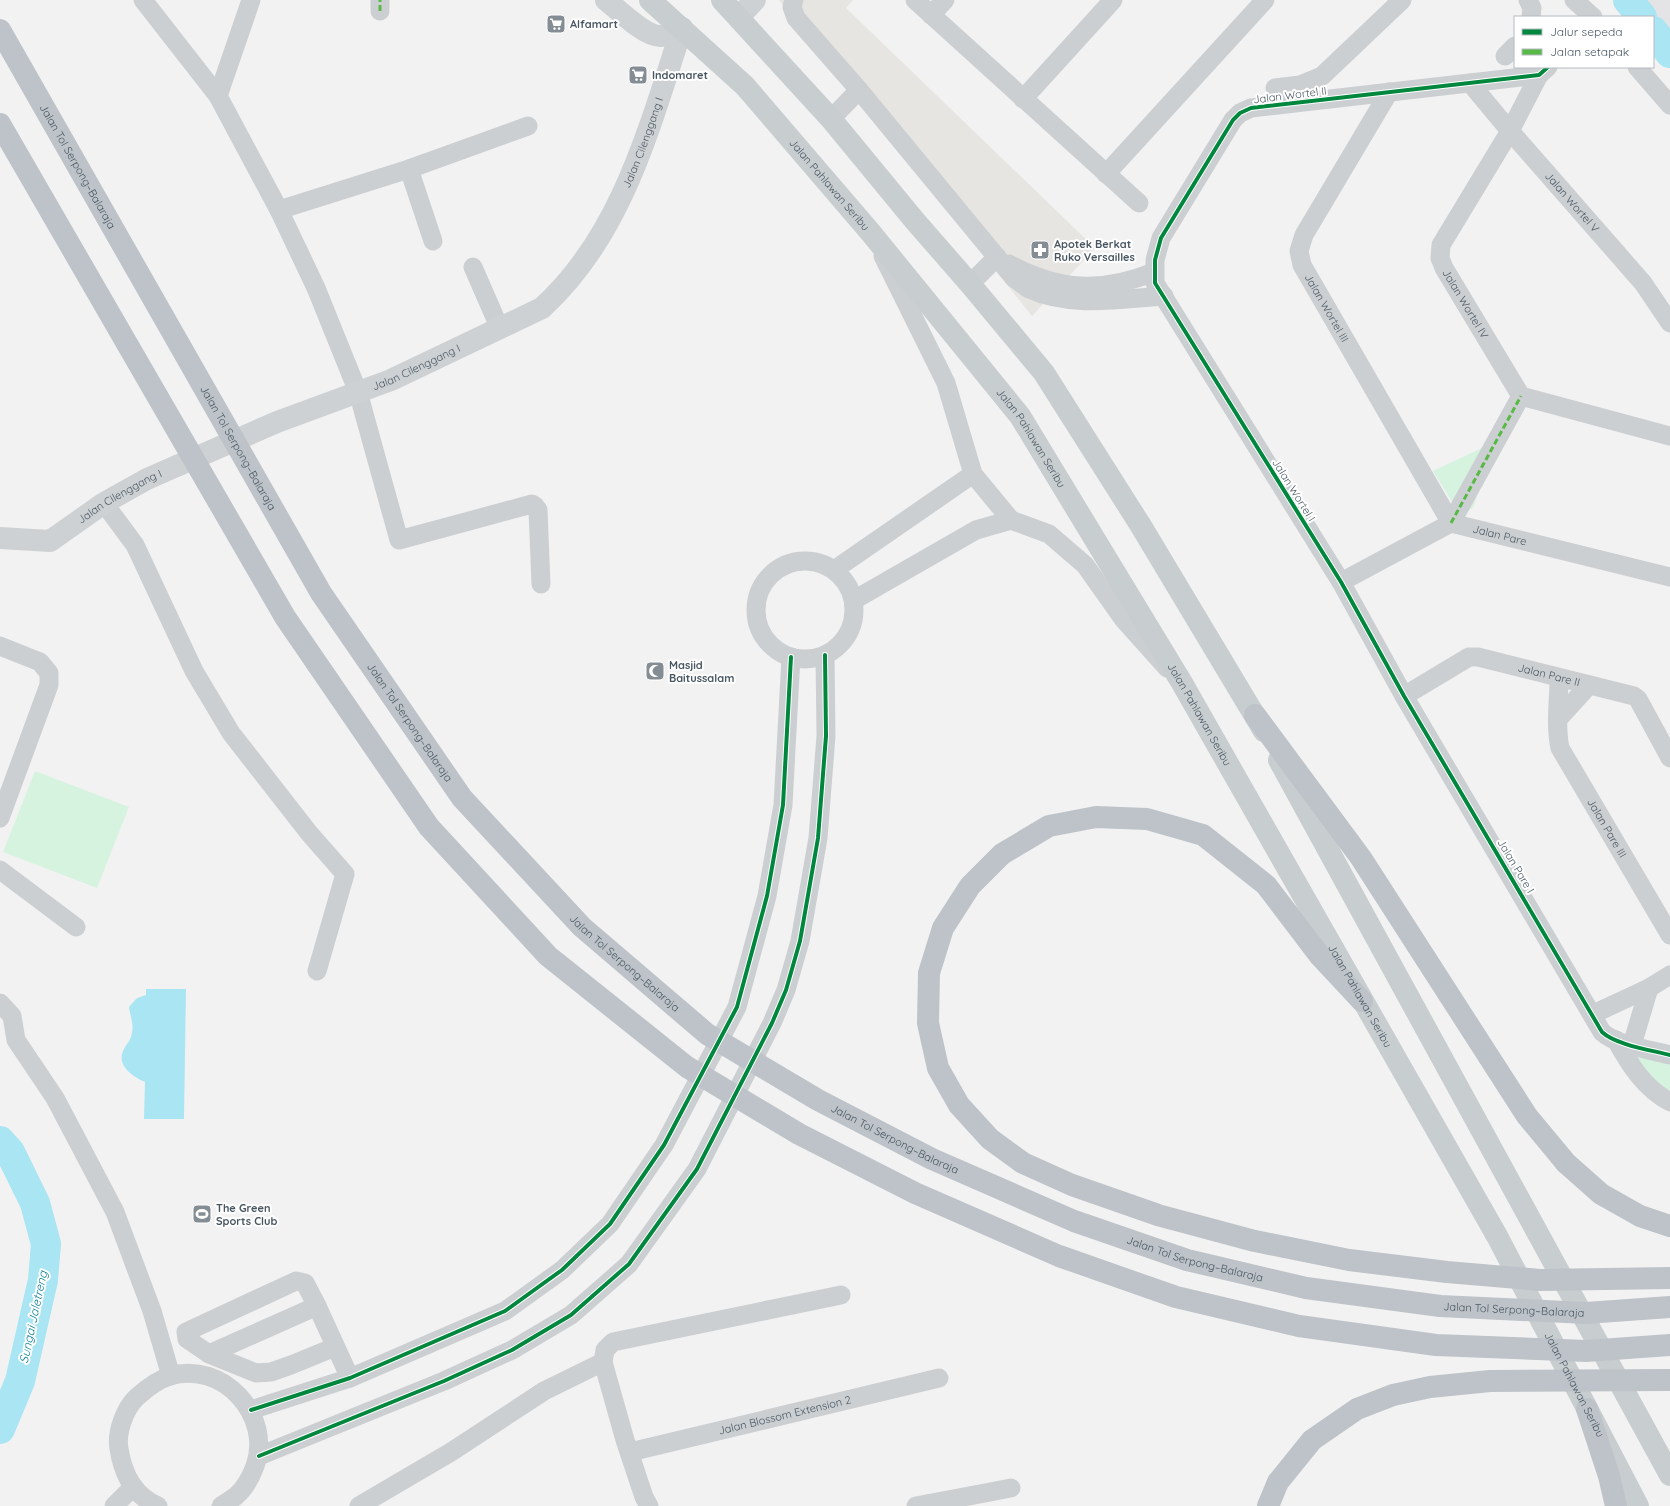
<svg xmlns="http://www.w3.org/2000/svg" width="1670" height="1506" viewBox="0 0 1670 1506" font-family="Quicksand,sans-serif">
	<rect width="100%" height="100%" fill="#f3f2f2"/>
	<!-- commercial -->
	<path fill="#e6e5e1" d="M779,0H853L846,8L1095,248L1032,316Z"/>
	<!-- education -->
	<path fill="#e4e3e5" d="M1640,0H1670V37Z"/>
	<!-- green -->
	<g fill="#d6f3e0">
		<path d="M1486,446L1491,452L1473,508L1460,514L1433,471Z"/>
		<path d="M35,771L129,807L97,888L3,852Z"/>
		<path d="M1631,1055L1670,1064V1096Z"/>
	</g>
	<!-- water -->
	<path fill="#a9e5f2" d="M146,989H186L184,1119H144L145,1082C133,1077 115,1065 124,1049C128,1042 131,1040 132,1032C134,1025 130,1015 129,1007L137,998L146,995Z"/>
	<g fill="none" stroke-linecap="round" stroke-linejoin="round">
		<!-- river -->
		<g stroke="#a9e5f2" stroke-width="30">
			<path d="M1628,0L1642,17"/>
			<path d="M1653,31L1670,53"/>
			<path d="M0,1141L10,1152L35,1203L46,1244L43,1280L20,1381L0,1429"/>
		</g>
		<!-- street -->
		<g stroke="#cccfd2" stroke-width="19">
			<path d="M143,0L218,96L279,210L316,288L358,392L399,540L532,504L535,506L538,510L541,584"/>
			<path d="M794,0L792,7L796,18L859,90L1014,278C1019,281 1024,286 1029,289C1070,308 1121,299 1164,296"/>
			<path d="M915,0L1139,203"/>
			<path d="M1528,0L1532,8L1531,17"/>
			<path d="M1574,0L1593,17"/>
			<path d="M380,11V0"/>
			<path d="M931,15L945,0"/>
			<path d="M1505,56L1515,46"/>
			<path d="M1548,67L1539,75L1251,108L1240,113L1233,120L1161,238L1155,260V283L1341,582L1404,696L1602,1032C1616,1045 1651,1050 1670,1055"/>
			<path d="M1637,67L1670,105"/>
			<path id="s1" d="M1539,75L1510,131L1441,245L1440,258L1444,268L1521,396L1670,436"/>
			<path id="s2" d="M1470,83L1510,131L1643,283L1670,323"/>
			<path d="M1275,88L1300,85L1322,76L1402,0"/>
			<path id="s3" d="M1389,92L1304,235L1299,251L1302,265L1451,523"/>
			<path d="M218,96L251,0"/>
			<path d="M1023,99L1113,0"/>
			<path d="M831,119L859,90"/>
			<path d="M409,169L433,241"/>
			<path d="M1106,174L1265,0"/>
			<path d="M279,210L409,169L528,126"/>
			<path d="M883,256L946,383L973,474L1011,520L1049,534L1085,565L1124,620L1167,668"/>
			<path d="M1009,264C1059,291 1102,293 1154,272"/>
			<path d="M473,267L500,329"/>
			<path d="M970,284L997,257"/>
			<path d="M104,503L135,545L194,671L231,733L309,833L345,874L317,971"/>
			<path d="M1451,523L1521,396"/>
			<circle cx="805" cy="610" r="49"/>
			<path d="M834,570L973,474"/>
			<path id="s4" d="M1341,582L1451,523L1670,577"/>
			<path d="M854,600L976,530L1011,520"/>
			<path d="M0,646L40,662L49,673V685L0,818"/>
			<path id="s5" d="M1559,678C1559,701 1555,725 1560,748L1670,935"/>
			<path id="s6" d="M1404,696L1469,657H1478L1634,696L1638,699L1670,758"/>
			<path d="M1559,718L1589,685"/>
			<path d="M0,870L76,927"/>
			<path d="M0,1003L12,1016L16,1040L55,1098L115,1212L152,1311L171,1376"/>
			<path d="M1593,1014L1649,988L1670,975"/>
			<path d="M1616,1040C1630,1065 1644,1088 1670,1102"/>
			<path d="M1632,1045L1649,988"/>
			<path d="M317,1306L305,1283L296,1281L186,1332L187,1339L209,1354L256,1373L271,1372L291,1365L335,1347"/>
			<path d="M209,1354L317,1306L350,1378"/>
			<path d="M603,1362L625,1440L644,1497L649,1506"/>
			<path d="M251,1410L350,1378L505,1311L562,1270L610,1224L664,1145L737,1007L767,896L783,805L791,657"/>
			<path id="s7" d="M630,1452L939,1378"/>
			<path d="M259,1456L444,1381L512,1350L571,1315L629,1264L697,1169L772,1023L786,990L800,941L818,838L826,736L825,655"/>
			<path d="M114,1506L133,1487"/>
			<path d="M158,1506C134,1496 123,1474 119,1449C116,1432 125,1408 137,1397C147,1388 157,1380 170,1376C223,1360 273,1416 255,1466C251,1477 245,1488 236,1496C231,1500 225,1503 221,1506"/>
			<path d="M359,1506L451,1452L544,1391L603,1362L605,1350L613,1342L841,1295"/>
			<path d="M916,1506L1011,1488"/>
		</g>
		<!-- secondary -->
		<g stroke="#ced1d3" stroke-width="22">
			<path d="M606,0C619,10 645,37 661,36C668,36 676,31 682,28"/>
			<path d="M739,17L755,0"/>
			<path id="s8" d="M0,538L50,541L104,503L147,479L277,422L391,380L542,308C622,235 649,128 682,28"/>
		</g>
		<!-- primary -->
		<g stroke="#c8cdd0" stroke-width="22">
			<path id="s9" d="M650,0L745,86L871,233L1020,416L1182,683L1497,1236L1638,1506"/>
			<path d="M722,0L831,119L915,221L970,284L1044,373L1141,526L1264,731"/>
			<path d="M1279,760L1670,1475"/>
		</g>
		<!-- highway -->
		<g stroke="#bdc3c8" stroke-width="22">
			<path id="s10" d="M0,30L321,593L462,798L582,927L707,1034L818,1100L932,1159L1074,1221L1187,1260L1306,1288L1440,1306L1586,1313L1670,1307"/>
			<path d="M0,124L285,617L429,827L548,956L687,1067L799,1134L915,1193L1059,1256L1176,1297L1299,1326L1436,1345L1586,1351L1670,1345"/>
			<path d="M1255,715L1361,858L1527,1116L1566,1163L1601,1194L1640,1216L1670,1226"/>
			<path d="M1362,1001L1320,956L1266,885L1203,835L1147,819L1096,817L1049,826L1002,854L970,886L943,928L929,973L928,1023L938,1068L959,1105L990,1139L1023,1163L1072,1185L1158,1215L1255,1241L1349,1260L1447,1272L1540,1280L1670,1278"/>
			<path d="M1587,1409L1609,1476L1616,1506"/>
			<path d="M1268,1506L1278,1482L1312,1440L1357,1409L1393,1395L1430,1387L1490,1381L1670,1380"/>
		</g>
		<!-- quiet -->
		<g stroke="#58b947" stroke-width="3" stroke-dasharray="6 3" stroke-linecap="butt">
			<path d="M380,11V0"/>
			<path d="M1451,523L1521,396"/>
		</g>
		<defs>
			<g id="cycleway">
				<path d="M1548,67L1539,75L1251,108L1240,113L1233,120L1161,238L1155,260V283L1341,582L1404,696L1602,1032C1616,1045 1651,1050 1670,1055"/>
				<path d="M251,1410L350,1378L505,1311L562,1270L610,1224L664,1145L737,1007L767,896L783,805L791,657"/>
				<path d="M259,1456L444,1381L512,1350L571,1315L629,1264L697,1169L772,1023L786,990L800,941L818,838L826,736L825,655"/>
			</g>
		</defs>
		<!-- cycleway casing -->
		<use href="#cycleway" stroke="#fff" stroke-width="6"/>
		<!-- cycleway -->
		<use href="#cycleway" stroke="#00873e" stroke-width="4"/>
	</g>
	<!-- icons -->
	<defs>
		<symbol id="supermarket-square" viewBox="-11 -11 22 22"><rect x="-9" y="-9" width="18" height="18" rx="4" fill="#848d94" stroke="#fff"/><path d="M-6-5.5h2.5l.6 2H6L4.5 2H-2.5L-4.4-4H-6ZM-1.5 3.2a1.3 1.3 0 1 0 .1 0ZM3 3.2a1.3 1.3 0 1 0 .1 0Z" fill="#fff"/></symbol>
		<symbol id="pharmacy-square" viewBox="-11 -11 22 22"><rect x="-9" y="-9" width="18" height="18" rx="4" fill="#848d94" stroke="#fff"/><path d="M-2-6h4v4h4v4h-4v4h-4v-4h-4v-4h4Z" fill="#fff"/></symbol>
		<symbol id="mosque-square" viewBox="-11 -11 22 22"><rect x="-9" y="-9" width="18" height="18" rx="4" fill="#848d94" stroke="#fff"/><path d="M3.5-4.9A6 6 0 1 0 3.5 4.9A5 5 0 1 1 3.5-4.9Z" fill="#fff"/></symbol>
		<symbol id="stadium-square" viewBox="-11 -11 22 22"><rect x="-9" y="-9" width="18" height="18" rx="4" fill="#848d94" stroke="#fff"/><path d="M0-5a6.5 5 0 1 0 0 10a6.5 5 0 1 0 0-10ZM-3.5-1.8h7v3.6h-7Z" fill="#fff"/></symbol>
	</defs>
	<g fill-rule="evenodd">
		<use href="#supermarket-square" x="545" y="13" width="22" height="22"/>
		<use href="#supermarket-square" x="627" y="64" width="22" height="22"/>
		<use href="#pharmacy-square" x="1029" y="239" width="22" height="22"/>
		<use href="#mosque-square" x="644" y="660" width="22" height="22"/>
		<use href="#stadium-square" x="191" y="1203" width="22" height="22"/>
	</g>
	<g text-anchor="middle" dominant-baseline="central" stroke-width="4" stroke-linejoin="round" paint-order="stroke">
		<!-- poi labels -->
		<g font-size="11" font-weight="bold" fill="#485661" stroke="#fff" text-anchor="start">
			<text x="570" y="24">Alfamart</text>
			<text x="652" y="75">Indomaret</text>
			<text x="1054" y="244">Apotek Berkat<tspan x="1054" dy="13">Ruko Versailles</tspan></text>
			<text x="669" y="665">Masjid<tspan x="669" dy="13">Baitussalam</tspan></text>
			<text x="216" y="1208">The Green<tspan x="216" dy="13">Sports Club</tspan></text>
		</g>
		<!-- street labels -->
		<g font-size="11" fill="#485661" stroke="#fff">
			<text transform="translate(1290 95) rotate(-7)">Jalan Wortel II</text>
			<text stroke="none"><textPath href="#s8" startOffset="792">Jalan Cilenggang I</textPath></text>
			<text stroke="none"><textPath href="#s10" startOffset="157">Jalan Tol Serpong–Balaraja</textPath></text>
			<text stroke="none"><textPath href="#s9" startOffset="258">Jalan Pahlawan Seribu</textPath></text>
			<text stroke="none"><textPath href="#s2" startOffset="157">Jalan Wortel V</textPath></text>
			<text stroke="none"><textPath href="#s1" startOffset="262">Jalan Wortel IV</textPath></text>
			<text stroke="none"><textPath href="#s3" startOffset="247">Jalan Wortel III</textPath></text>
			<text stroke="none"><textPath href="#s8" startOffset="457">Jalan Cilenggang I</textPath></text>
			<text stroke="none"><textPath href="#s9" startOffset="582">Jalan Pahlawan Seribu</textPath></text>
			<text stroke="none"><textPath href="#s10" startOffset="481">Jalan Tol Serpong–Balaraja</textPath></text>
			<text transform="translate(1294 490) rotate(58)">Jalan Wortel I</text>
			<text stroke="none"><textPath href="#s8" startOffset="133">Jalan Cilenggang I</textPath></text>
			<text stroke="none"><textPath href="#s4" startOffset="175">Jalan Pare</textPath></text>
			<text stroke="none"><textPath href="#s6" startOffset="158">Jalan Pare II</textPath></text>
			<text stroke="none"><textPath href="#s9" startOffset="906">Jalan Pahlawan Seribu</textPath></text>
			<text stroke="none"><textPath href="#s10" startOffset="805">Jalan Tol Serpong–Balaraja</textPath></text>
			<text stroke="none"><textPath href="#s5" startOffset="163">Jalan Pare III</textPath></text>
			<text transform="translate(1516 866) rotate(59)">Jalan Pare I</text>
			<text stroke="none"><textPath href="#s10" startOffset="1129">Jalan Tol Serpong–Balaraja</textPath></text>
			<text stroke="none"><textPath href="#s9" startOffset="1230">Jalan Pahlawan Seribu</textPath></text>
			<text stroke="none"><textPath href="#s10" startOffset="1453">Jalan Tol Serpong–Balaraja</textPath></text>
			<text stroke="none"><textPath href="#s10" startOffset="1777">Jalan Tol Serpong–Balaraja</textPath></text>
			<text stroke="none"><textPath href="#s10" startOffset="2101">Jalan Tol Serpong–Balaraja</textPath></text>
			<text stroke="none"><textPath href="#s9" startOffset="1674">Jalan Pahlawan Seribu</textPath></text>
			<text stroke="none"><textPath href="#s7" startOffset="159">Jalan Blossom Extension 2</textPath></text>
		</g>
		<!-- water labels -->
		<g font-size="12" font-style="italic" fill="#067d97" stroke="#fff">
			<text transform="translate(33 1317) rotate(-78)">Sungai Jaletreng</text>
		</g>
	</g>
	<!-- legend -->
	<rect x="1514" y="16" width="140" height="52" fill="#ffffff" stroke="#b6bbc0"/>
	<rect x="1522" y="29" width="20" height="6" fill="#00873e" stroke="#b6bbc0"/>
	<text x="1550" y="36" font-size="12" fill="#485661">Jalur sepeda</text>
	<rect x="1522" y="49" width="20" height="6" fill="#58b947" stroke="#b6bbc0"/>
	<text x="1550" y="56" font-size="12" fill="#485661">Jalan setapak</text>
</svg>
